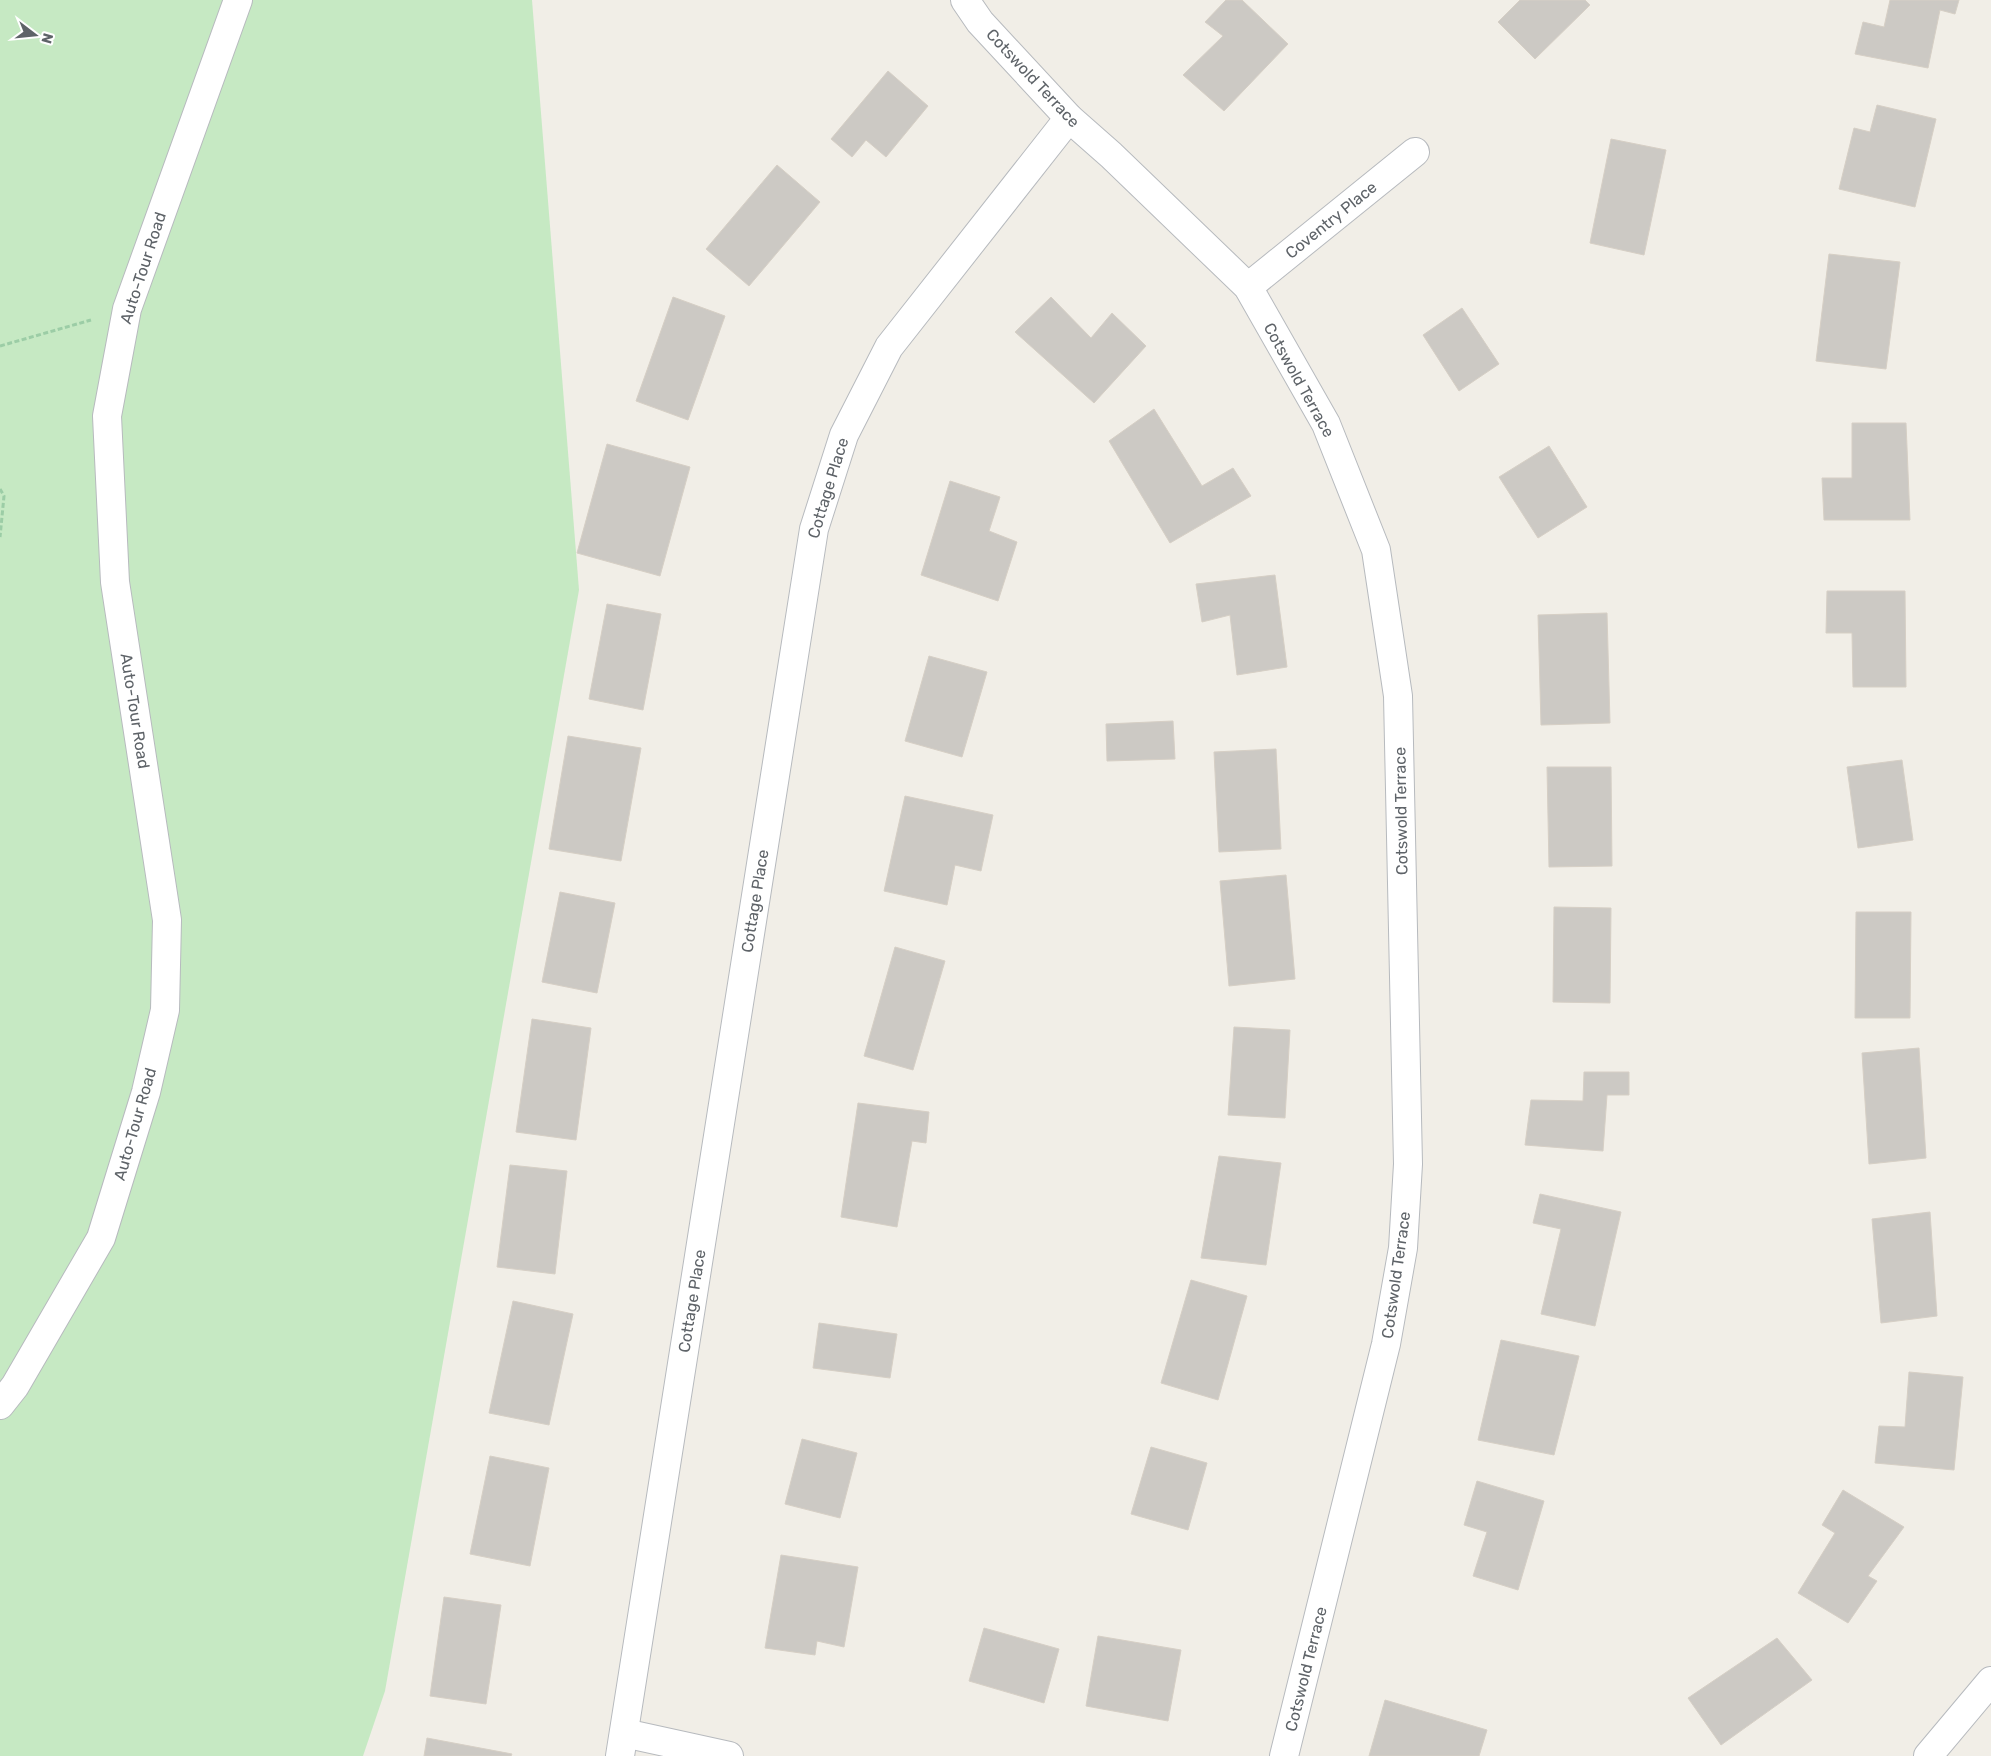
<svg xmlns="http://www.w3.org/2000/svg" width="1991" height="1756" viewBox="0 0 1991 1756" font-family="Rubik,sans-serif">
	<rect width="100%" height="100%" fill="#f1eee7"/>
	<!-- green -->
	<path fill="#c6e9c3" d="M0,0H532L579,590L385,1691L363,1756H0Z"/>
	<!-- building -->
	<g fill="#ccc9c4" stroke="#d6cfc5">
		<path d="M1226,0H1242L1288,44L1224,111L1183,75L1223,36L1205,22Z"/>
		<path d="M1520,0H1585L1590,5L1535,59L1498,22Z"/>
		<path d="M1890,0H1959L1955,14L1940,10L1928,68L1855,54L1863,22L1884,27Z"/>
		<path d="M888,71L928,106L886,157L866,140L852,157L831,139Z"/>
		<path d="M1877,105L1936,119L1915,207L1839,189L1854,128L1870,132Z"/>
		<path d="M1611,139L1666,150L1644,255L1590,243Z"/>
		<path d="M777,165L820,202L749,286L706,249Z"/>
		<path d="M1829,254L1900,262L1886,369L1816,361Z"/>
		<path d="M673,297L725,316L688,420L636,401Z"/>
		<path d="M1051,297L1091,338L1112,313L1146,346L1094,403L1015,332Z"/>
		<path d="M1462,308L1499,364L1459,391L1423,335Z"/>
		<path d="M1154,409L1202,486L1233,468L1251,496L1170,543L1109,441Z"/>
		<path d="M1852,423H1906L1910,520H1824L1822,478H1852Z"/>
		<path d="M607,444L690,467L660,576L577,553Z"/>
		<path d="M1549,446L1587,507L1538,538L1499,477Z"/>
		<path d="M950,481L1000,497L989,531L1017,542L998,601L921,575Z"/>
		<path d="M1275,575L1287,667L1237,675L1230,615L1202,622L1196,584Z"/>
		<path d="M1827,591H1905L1906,687H1853L1852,633H1826Z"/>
		<path d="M607,604L661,614L643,710L589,699Z"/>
		<path d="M1607,613L1610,723L1541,725L1538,615Z"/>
		<path d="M929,656L987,672L962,757L905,741Z"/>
		<path d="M1173,721L1175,759L1107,761L1106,724Z"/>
		<path d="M568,736L641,748L621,861L549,849Z"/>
		<path d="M1276,749L1281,849L1219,852L1214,752Z"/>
		<path d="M1902,760L1913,840L1858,848L1847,767Z"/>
		<path d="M1547,767H1611L1612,866L1549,867Z"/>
		<path d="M905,796L993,815L981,871L955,865L947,905L884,891Z"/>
		<path d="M1286,875L1295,979L1229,986L1220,881Z"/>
		<path d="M560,892L615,903L597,993L542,982Z"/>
		<path d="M1554,907L1611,908L1610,1003L1553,1002Z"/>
		<path d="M1856,912H1911L1910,1018H1855Z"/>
		<path d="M895,947L945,961L913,1070L864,1056Z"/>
		<path d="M532,1019L591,1028L576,1140L516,1132Z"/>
		<path d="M1234,1027L1290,1030L1285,1118L1228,1115Z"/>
		<path d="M1919,1048L1926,1158L1869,1164L1862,1053Z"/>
		<path d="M1584,1072H1629V1095H1607L1603,1151L1525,1145L1531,1100L1583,1101Z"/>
		<path d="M858,1103L929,1112L926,1143L912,1141L897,1227L841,1217Z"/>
		<path d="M1219,1156L1281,1163L1266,1265L1201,1258Z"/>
		<path d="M510,1165L567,1171L555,1274L497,1267Z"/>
		<path d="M1540,1194L1621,1212L1595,1326L1541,1314L1561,1229L1533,1223Z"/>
		<path d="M1930,1212L1937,1316L1881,1323L1872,1219Z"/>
		<path d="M1191,1280L1247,1296L1218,1400L1161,1383Z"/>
		<path d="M513,1301L573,1314L549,1425L489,1413Z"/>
		<path d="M819,1323L897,1334L890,1378L813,1368Z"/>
		<path d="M1501,1340L1579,1356L1554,1455L1478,1440Z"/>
		<path d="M1909,1372L1963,1377L1954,1470L1875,1463L1879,1426L1905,1427Z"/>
		<path d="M802,1439L857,1453L840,1518L785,1504Z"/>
		<path d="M1151,1447L1207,1463L1188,1530L1131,1514Z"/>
		<path d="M490,1456L549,1468L530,1566L470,1554Z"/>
		<path d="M1477,1481L1544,1501L1518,1590L1473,1576L1487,1532L1464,1525Z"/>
		<path d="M1843,1490L1904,1527L1868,1576L1877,1581L1848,1623L1798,1593L1835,1533L1822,1525Z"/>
		<path d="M781,1555L858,1567L844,1647L817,1641L815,1655L765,1648Z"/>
		<path d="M444,1597L501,1605L486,1704L430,1696Z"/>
		<path d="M984,1628L1059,1649L1044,1703L969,1681Z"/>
		<path d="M1098,1636L1181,1650L1168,1721L1086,1706Z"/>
		<path d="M1777,1638L1812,1680L1721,1745L1688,1698Z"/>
		<path d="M1385,1700L1487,1730L1479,1756H1369Z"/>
		<path d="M427,1738L512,1754L511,1756H424Z"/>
	</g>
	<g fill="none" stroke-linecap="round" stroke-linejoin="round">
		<defs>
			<g id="street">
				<path d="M965,0L980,22L1069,118L1111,155L1248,287L1326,424L1376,550L1398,696L1408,1164L1403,1248L1386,1344L1284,1756"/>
				<path d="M1248,287L1415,152"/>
				<path d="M0,1405L15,1386L101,1238L146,1092L165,1010L167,920L115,582L107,416L127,309L238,0"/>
				<path d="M624,1733L729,1756"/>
				<path d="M620,1756L814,529L844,435L889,347L1069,118"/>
				<path d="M1928,1756L1991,1681"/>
			</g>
		</defs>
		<!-- street casing -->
		<use href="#street" stroke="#b7babe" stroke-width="30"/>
		<!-- path -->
		<g stroke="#9ccda6" stroke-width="3" stroke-dasharray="5 2.5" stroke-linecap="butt">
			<path d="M0,346L91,320"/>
			<path d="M0,489L4,496L0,537"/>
		</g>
		<!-- street -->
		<use href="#street" stroke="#fff" stroke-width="28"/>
	</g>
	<g text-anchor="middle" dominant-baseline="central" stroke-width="4.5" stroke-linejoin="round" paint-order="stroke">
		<!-- street labels -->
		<g font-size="16" fill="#5e6368" stroke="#fff">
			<text transform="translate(1033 78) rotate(47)">Cotswold Terrace</text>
			<text transform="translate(1331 220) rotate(-39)">Coventry Place</text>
			<text transform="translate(143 268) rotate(-72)">Auto-Tour Road</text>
			<text transform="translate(1299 380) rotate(61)">Cotswold Terrace</text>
			<text transform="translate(828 488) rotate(-73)">Cottage Place</text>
			<text transform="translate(135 711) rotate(81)">Auto-Tour Road</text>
			<text transform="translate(1401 811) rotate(-91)">Cotswold Terrace</text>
			<text transform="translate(755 901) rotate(-81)">Cottage Place</text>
			<text transform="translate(135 1124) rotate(-74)">Auto-Tour Road</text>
			<text transform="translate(1396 1275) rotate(-82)">Cotswold Terrace</text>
			<text transform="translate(692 1301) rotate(-81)">Cottage Place</text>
			<text transform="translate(1306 1669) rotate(-76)">Cotswold Terrace</text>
		</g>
	</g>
	<!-- north arrow -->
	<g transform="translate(35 35) rotate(106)" stroke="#ffffff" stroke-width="4" paint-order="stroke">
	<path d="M0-4L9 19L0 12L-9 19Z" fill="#5e6368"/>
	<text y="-8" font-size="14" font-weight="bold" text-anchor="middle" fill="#5e6368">N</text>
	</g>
</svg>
